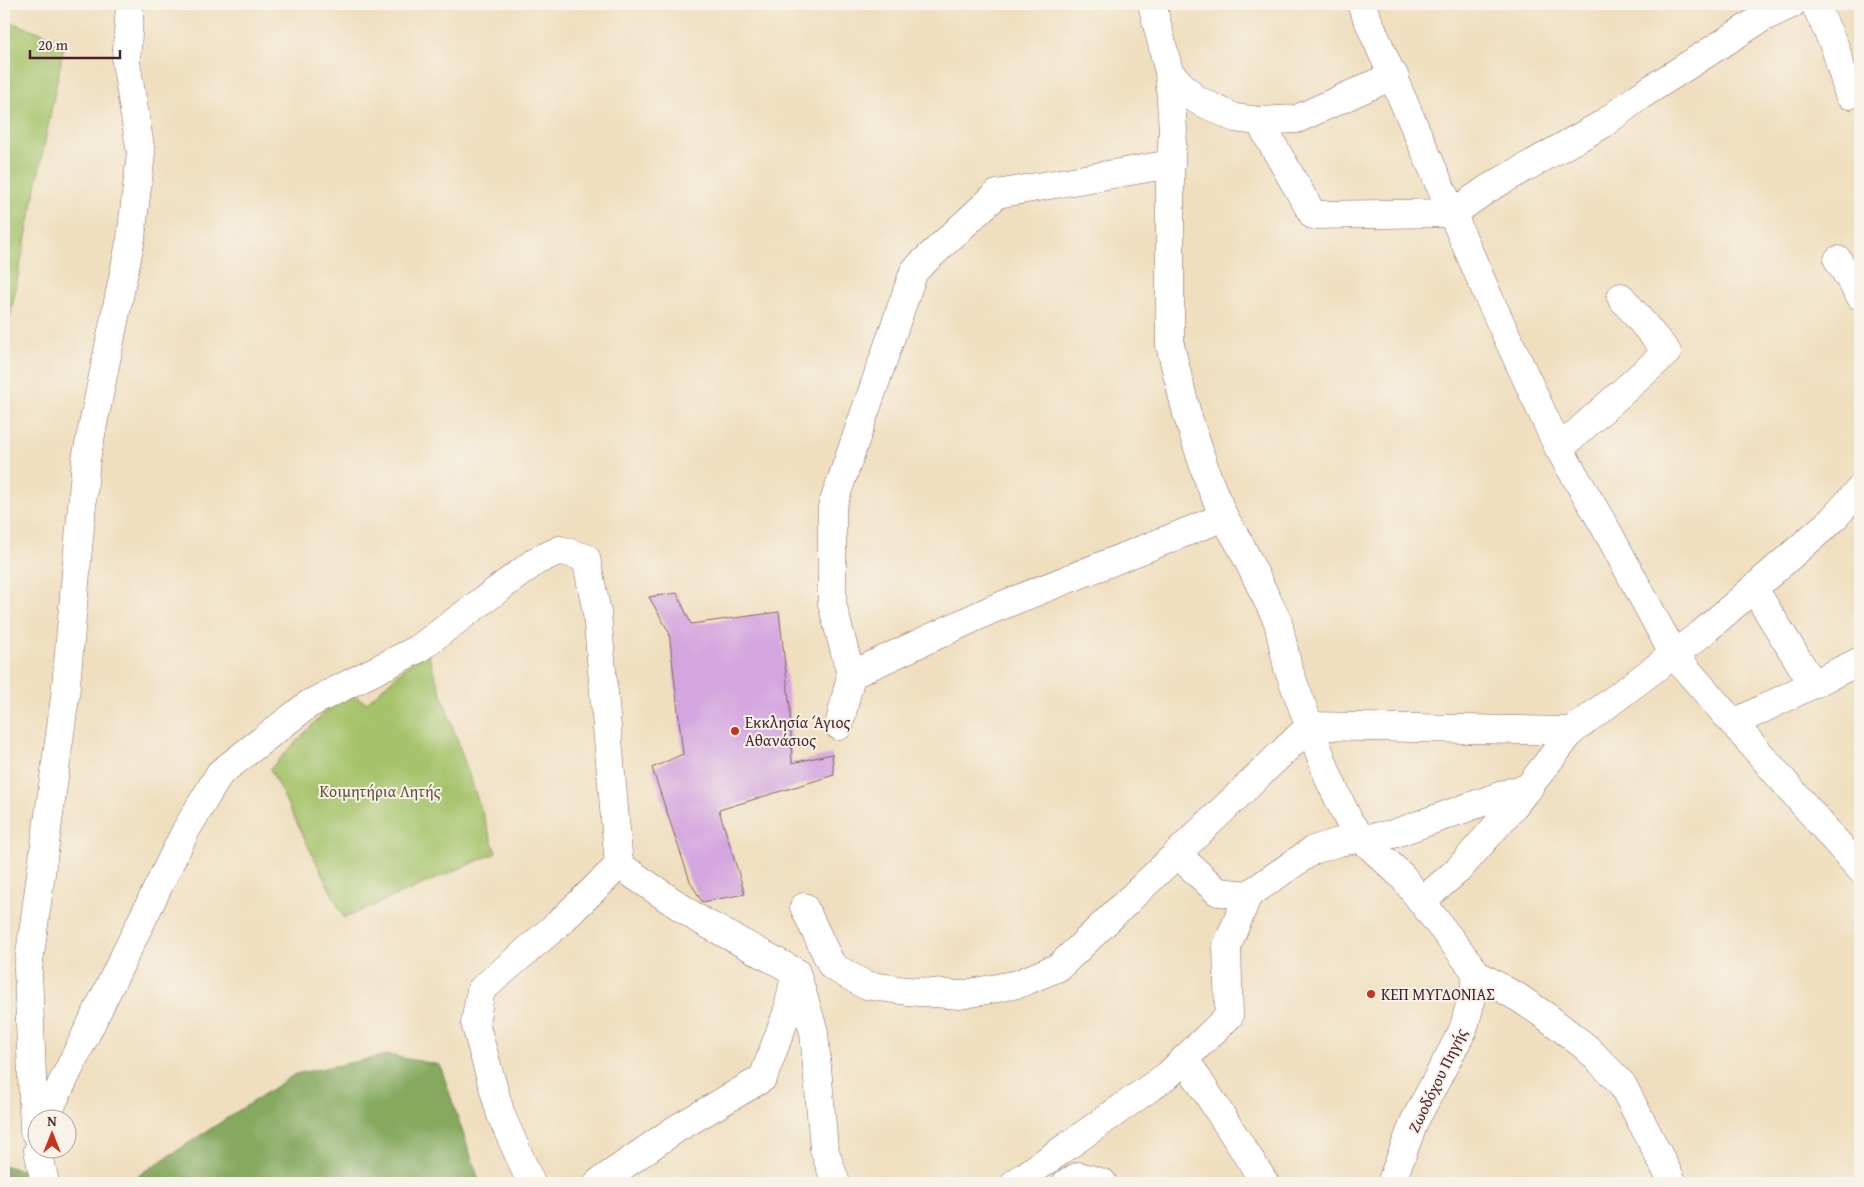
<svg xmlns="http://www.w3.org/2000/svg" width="1864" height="1187" viewBox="0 0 1864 1187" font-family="'Gentium Book Plus',serif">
	<rect width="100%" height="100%" fill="#f7f3e8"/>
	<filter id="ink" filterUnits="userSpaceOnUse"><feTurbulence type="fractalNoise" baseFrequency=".02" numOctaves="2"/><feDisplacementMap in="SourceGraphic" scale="10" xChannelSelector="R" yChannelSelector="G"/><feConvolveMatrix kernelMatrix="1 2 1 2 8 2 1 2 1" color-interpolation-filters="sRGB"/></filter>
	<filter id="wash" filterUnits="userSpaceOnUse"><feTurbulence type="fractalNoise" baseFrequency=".0096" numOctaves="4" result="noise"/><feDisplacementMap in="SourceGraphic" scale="20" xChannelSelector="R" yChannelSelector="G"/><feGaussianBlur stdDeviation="1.12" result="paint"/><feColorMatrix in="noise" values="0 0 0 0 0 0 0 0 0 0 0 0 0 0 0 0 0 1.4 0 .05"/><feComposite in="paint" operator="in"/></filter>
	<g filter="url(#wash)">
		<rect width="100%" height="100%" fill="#f0dfbf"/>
		<!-- green -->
		<g fill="#a5c36b" stroke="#78714b">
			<path d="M4,20L65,41L4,347Z"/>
			<path d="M426,649L496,853L344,918L270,769L346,690L366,703Z"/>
		</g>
		<!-- forest -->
		<g fill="#84a95f" stroke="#676445">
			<path d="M388,1055L440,1065L480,1183H127L295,1074Z"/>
			<path d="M4,1166L87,1183H4Z"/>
		</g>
		<g id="blocks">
			<!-- building -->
			<path fill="#d4a6df" d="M677,593L691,624L779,612L790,708L792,763L832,754L834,775L719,810L745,894L702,902L690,881L652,768L683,754L669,632L649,597Z"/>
		</g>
	</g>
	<g filter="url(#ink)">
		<use href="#blocks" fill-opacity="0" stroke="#84625f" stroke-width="1"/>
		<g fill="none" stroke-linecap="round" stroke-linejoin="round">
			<defs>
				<g id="minor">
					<path d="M1152,4L1169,72L1195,99L1235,118L1259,121L1297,119L1394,75"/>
					<path d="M1361,4L1489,298L1559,449L1605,527L1674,655L1860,869"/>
					<path d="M1815,4L1835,47L1849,95"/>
					<path d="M1169,72L1173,130L1170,172V345L1187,414L1209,482L1224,517L1242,548L1278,622L1288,668L1330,781L1350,823L1362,839L1402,876L1478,975L1519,998L1547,1017L1587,1048L1622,1084L1673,1183"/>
					<path d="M1259,121L1313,215L1453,213L1489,188L1603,124L1640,96L1762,18L1792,4"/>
					<path d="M1838,260L1860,296"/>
					<path d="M1559,449L1667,352L1621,297"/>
					<path d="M1754,589L1813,684"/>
					<path d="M851,675L832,604V507L914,271L997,194L1171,164"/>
					<path d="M1734,723L1860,661"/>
					<path d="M839,726L851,675L993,609L1224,517"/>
					<path d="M1177,854L1218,892L1248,895L1313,850L1339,842L1393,834L1511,792L1529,788"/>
					<path d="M619,865L698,919L796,972L814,1032L824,1149L836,1183"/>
					<path d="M1422,901L1458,870L1513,807L1572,731L1701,634L1832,520L1860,489"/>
					<path d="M804,907L832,966L865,985L907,991L960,995L1018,984L1059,967L1310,726L1572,731"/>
					<path d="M1185,1059L1265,1183"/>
					<path d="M44,1120L186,830L220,773L309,704L418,649L536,561L560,550L586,558L597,613L619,865"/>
					<path d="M38,1127L34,1131L28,969L65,697L86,459L131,238L141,153L126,62L130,4"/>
					<path d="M38,1150L45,1183"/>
					<path d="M531,1183L501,1115L475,1023L481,990L558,924L619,865"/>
					<path d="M598,1183L676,1129L763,1078L787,1013L795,976"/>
					<path d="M1015,1183L1168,1075L1229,1016L1227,946L1248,895"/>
					<path d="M1066,1183L1079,1176L1103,1183"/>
					<path d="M1391,1183L1415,1120L1463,1030L1478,975"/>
				</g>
			</defs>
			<!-- minor casing -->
			<use href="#minor" stroke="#84625f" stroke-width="29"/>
			<!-- minor -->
			<use href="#minor" stroke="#fff" stroke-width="28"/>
		</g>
	</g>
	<!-- markers -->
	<g fill="#c8321e" stroke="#f7f3e8" stroke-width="2">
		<circle cx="735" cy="731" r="5"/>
		<circle cx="1371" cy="994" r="5"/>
	</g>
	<g text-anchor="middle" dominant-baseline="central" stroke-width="4" stroke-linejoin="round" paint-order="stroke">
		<!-- poi labels -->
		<g font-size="16" fill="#4a1f2b" stroke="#f7f3e8" text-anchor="start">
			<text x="745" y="722">Εκκλησία Άγιος<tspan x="745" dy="18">Αθανάσιος</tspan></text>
			<text x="1381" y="994">ΚΕΠ ΜΥΓΔΟΝΙΑΣ</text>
		</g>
		<!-- park labels -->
		<g font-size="16" fill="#65503e" stroke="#f7f3e8">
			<text x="380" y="791">Κοιμητήρια Λητής</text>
		</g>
		<!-- street labels -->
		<g font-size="16" fill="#4a1f2b" stroke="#f7f3e8">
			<text transform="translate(1437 1080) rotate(-64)">Ζωοδόχου Πηγής</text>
		</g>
	</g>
	<!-- margin -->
	<rect width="1864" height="1187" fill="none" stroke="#f7f3e8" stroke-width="20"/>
	<!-- north arrow -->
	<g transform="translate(52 1134)"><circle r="24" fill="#f7f3e8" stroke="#b29e9c"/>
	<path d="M0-4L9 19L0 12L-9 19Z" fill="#c8321e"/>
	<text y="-8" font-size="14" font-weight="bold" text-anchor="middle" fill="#4a1f2b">N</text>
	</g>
	<!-- scale -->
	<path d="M30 50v8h90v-8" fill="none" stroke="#4a1f2b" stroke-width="2.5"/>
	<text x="38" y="50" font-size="15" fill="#4a1f2b" stroke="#f7f3e8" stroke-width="4" paint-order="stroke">20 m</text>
</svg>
